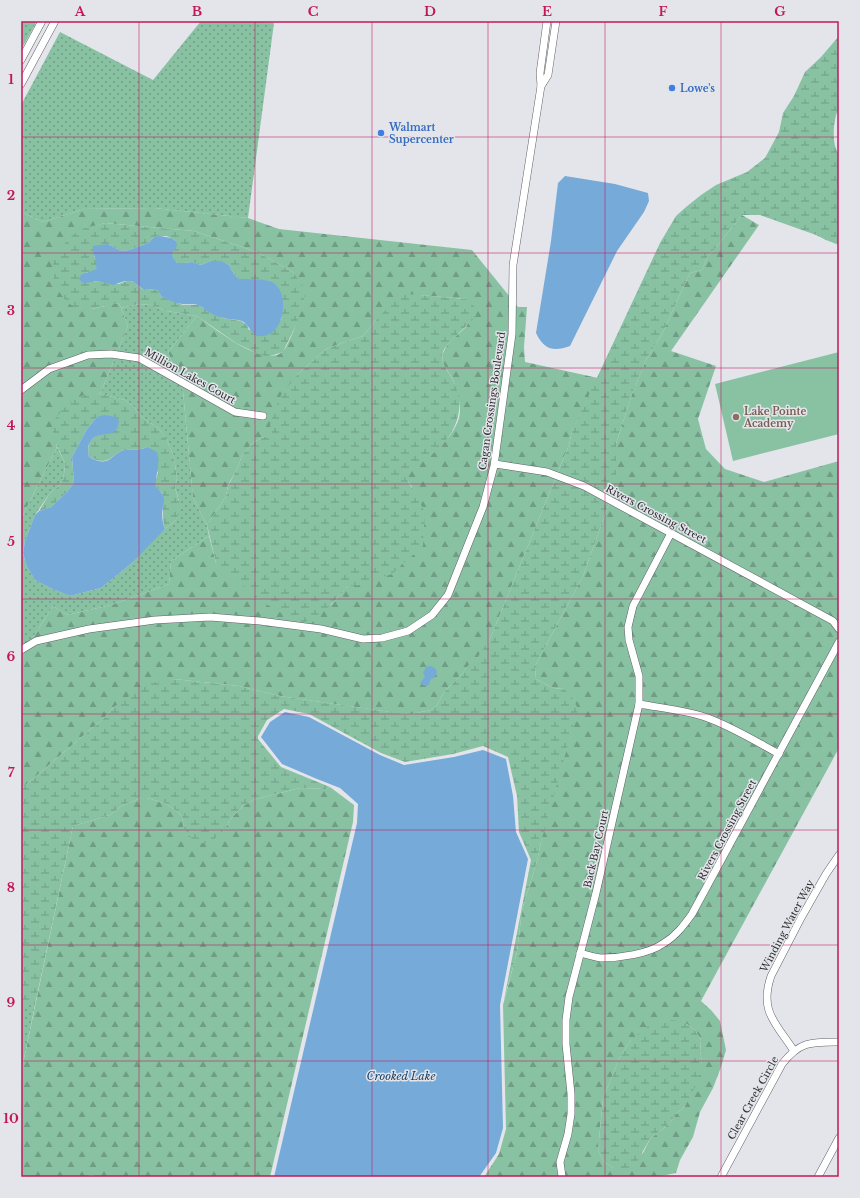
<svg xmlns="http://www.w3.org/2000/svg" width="860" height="1198" viewBox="0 0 860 1198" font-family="'Libre Baskerville',serif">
	<defs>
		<pattern id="green-dots" width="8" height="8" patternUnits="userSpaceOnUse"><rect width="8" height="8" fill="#88c2a3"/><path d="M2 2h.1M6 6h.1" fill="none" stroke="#709e85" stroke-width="1.8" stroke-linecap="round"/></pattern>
		<pattern id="forest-firs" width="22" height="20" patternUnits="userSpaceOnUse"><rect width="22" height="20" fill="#88c2a3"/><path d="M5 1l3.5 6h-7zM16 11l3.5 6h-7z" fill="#709e85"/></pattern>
		<pattern id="wetland-marsh" width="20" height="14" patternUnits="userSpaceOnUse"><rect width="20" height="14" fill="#88c2a3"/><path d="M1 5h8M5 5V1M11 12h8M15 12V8" fill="none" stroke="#709e85"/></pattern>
	</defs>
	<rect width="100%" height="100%" fill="#e4e5eb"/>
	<!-- green -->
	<g fill="url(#green-dots)">
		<path d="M21,21H37L21,50Z"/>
		<path d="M201,21H244L274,23L248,218L154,208L84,209L43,222L21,212V105L60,32L153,80Z"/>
		<path d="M139,304L151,305L167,311L197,316L168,352L183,391L193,498L207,525L209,536L171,561L169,584L111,605L67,615L53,606L21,656V519L57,447L65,463L64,474L61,484L50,493L35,515L25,541L23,553L27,567L35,580L50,588L70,596L101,588L132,563L154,538L176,520L179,500L175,488L177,478L174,457L166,438L158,428L142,417L134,407L125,400L100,394L128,326L121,308Z"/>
		<path d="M21,1005H35L21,1073Z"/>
	</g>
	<!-- forest -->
	<g fill="url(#forest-firs)" fill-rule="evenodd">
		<path d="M154,208L248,218L279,229L472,250L518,307H527L524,347L525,362L598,378L572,431L569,445L490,639L483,651L477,658L474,659L462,674L445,691L437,705L431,710L411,714L397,713L280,696L239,686L174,679L114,707L104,718L21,789V656L53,606L67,615L111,605L169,584L171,561L209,536L216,563L331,605L348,586H356L412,487L402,472C424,463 452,441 459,418C462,406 457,393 454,382C450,371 438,364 444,351C448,341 459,334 467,326L466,299L419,295L376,320L363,336L342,343L326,349L297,375L273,436H266L254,442L242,455L238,467L228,485L226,496L207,525L193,498L183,391L168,352L197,316C213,327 265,370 283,351C285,349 287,346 288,343C296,328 299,313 305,297L293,272L259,253L245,248L194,231L105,223L81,230L57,286C63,299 74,308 88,309C96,309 111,304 119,303L128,326L100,394L97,393L56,444L57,447L21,519V212L43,222L84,209Z"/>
		<path d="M742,215L759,225L671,351L716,366L698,419L706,449L725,469L764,482L839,461V748L701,1001L711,1010L720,1021L726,1050L721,1067L713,1088L700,1112L693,1137L680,1160L676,1173L656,1177H484L499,1154L506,1129L503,1005L517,952L522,910L537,861L541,842L564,689L553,688L536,679L535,666L583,576L616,484V444L632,394L646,360L662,334L690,273L702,270L708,256L715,249ZM684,1022L695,1030L701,1040L700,1052L702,1060L700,1069L685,1106L676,1114L669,1124L650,1139L643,1153L613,1168L603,1161L598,1150L603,1098L620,1057L631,1040Z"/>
		<path d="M330,787L354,805L353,822L270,1177H98L91,1175L86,1177H21V1073L73,826L110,815L123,805L141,798H147L165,803L178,812L182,817L184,828L223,831L233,816L243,806L253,800L300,788L326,789Z"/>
	</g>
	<!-- wetland -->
	<g fill="url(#wetland-marsh)" fill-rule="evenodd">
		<path d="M839,36V108C833,118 831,145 839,154V245L826,240L816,235L760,215H742L715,249L708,256L702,270L690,273L662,334L646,360L632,394L616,444V484L583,576L535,666L536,679L553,688L564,689L572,697L578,709L541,842L537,861L522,910L517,952L504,1000L531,860L519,832L517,796L508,757L483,746L453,754L405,762L381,753L309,714L284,709L267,720L258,736V739L281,767L330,787L326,789L300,788L253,800L243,806L233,816L223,831L209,844L197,842L192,839L184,828L182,817L178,812L165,803L147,798H141L123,805L110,815L73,826L35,1005H21V789L104,718L114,707L146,684L174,679L239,686L280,696L398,713L411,714L431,710L437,705L445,691L462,674L474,658H477L490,639L569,445L572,431L660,243L676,216L686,207L701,195L716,185L747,172L765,158L779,132L783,113L794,96L805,72L821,57Z"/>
		<path d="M105,223L194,231L245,248L259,253L293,272L304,288L305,297L297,323L283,352L267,357L256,353L236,343L197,316L167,311L151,305L139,304L121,308L119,303C110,305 87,311 79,309C62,304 49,278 54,261C57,252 66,241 74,234C82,227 95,226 105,223ZM166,236L171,238L176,241L175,249L172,251V256L177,263H184L192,262L201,265L211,261H219L229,265L234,274L239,279L269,281L283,305L281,320L249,330L247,325L241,321L223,318L209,312L199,305H183L170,300L162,297L158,291L155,289L144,290C140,288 135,282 131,281C126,280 123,283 119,284C109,284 103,279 94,282L86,272L90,273L96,269L98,264L94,256L108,244L121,251L129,250L148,243L154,237Z"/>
		<path d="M408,294L466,299L475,307L476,316C469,325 446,343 443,352C440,364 448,371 453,380C474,421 439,457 403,472L425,512L423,546L392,574L356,586H348C332,604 323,615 300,624L266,604L216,563L207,525L226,496L228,486L238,467L242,455L254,442L266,436H273L270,425L274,411L281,395L297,375L326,349L342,343L363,336L376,320L397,298Z"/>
		<path d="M97,393L125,400L134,407L142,417L158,428L166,438L174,457L177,478L175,488L181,508L176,520L165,529C161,517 164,505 162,493L156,487V479L158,473L147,447C140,451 133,449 125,450C110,453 112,468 89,457C85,439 96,433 112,433L97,417L87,429L72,457L74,483L66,493L51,507L39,511L50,493L61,484L64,474L65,463L56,444L53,434L52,423L61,411L74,399L84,395Z"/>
		<path d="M667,1019L684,1022L695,1030L701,1040L700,1052L702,1060L699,1080L685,1106L676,1114L669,1124L650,1139L632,1170L622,1172L613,1168L603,1161L598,1150L603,1098L620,1057L631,1040L649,1025Z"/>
	</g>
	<!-- pitch -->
	<path fill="#88c2a3" d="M839,352V434L733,461L715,384Z"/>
	<!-- water -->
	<g fill="#76aad9">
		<path d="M565,176L615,184L648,193L649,201L644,212L617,251L570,346C554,352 544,350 536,333L551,241L558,183Z"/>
		<path d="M160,236L171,238L176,241L177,246C171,255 170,253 177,263H184L192,262L201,265L211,261H221L229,265L234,274L239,279C248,279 261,279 269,281C291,287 286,334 263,336C251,338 251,326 242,321C237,319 230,320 224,318C219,317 211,314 207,311C205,310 203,307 200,306C195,303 187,305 182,304C175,303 168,300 162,297L158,291L155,289L144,290L132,281H125L113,285L99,281L83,283L79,279L81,275C86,272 91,272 96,269C98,261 92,254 93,246L108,244L121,251L129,250L148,243L154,237Z"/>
		<path d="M104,415L116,417L119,421C118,424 118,428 116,430C109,438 98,430 90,442C87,447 88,451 89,457C112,469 110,453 125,450C133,449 140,451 147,447L157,452C161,465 155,474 156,487C167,497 164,500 162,513C162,518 163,524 165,529L132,563L101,588L70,596L50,588L35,580L27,567L23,553L25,541L35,515L39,511L51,507L66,493L74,483L72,457L87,429L97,417Z"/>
		<path d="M430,666L435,668L437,672L434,678L431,679L428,686H425L420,683L425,677L423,673L426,667Z"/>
		<path d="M285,712L309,717L380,755L404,765L454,757L483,750L506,759L513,796L516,832L528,859L500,1005L503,1128L496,1153L479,1177H274L357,823L358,804L340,788L317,779L282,764L261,737L270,722Z"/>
	</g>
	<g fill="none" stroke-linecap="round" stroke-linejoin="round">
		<defs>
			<g id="minor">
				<path d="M21,60L42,21"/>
				<path d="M21,84L55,21"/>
				<path d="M541,86L548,75L556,21"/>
				<path d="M21,390L49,369L88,355L111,354L139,358L235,412L263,416"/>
				<path d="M495,464L547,472L584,486L833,621L839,629"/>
				<path d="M21,650L36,641L89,629L155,620L210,617L260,621L321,629L363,639L382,638L408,631L432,615L448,595L483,507L494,466L512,334L513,265L541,86L540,73L547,21"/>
				<path d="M639,704C661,708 684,710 705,717C731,726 755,741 779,754"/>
				<path d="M580,953C587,955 594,957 601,958C619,958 649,954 664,943C676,936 684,925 692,914L839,642"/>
				<path d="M794,1051C776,1023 759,1012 771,976L801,918L826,874L839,855"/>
				<path d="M562,1177L560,1162L568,1134L571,1114V1094L566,1044V1020L569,997L596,893L639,704V676L629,640L628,627L633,606L671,533"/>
				<path d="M721,1177L782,1064C800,1041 811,1042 839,1042"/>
				<path d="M818,1177L839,1138"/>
			</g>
		</defs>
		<!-- minor casing -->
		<use href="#minor" stroke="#606165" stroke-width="8"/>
		<!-- minor -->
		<use href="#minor" stroke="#fff" stroke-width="7"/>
	</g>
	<!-- grid -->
	<path fill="none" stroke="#c2185b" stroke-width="1" stroke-opacity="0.55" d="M139,21V1177M255,21V1177M372,21V1177M488,21V1177M605,21V1177M721,21V1177M21,137H839M21,253H839M21,368H839M21,484H839M21,599H839M21,714H839M21,830H839M21,945H839M21,1061H839"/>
	<!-- markers -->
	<g fill="#3f7fe0" stroke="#e4e5eb" stroke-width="1.5">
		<circle cx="672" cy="88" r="4"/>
		<circle cx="381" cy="133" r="4"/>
	</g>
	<circle fill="#8d6e63" stroke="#e4e5eb" stroke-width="1.5" cx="736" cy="417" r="4"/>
	<g text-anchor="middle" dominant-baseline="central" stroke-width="3" stroke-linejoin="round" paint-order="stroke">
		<!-- shop labels -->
		<g font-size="10" font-weight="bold" fill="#366cbe" stroke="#e4e5eb" text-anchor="start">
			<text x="680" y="88">Lowe's</text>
			<text x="389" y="127">Walmart<tspan x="389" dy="12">Supercenter</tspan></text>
		</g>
		<!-- street labels -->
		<g font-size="10" fill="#2f3032" stroke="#e4e5eb">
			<text transform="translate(190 376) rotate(29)">Million Lakes Court</text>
			<text transform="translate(492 401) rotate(-82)">Cagan Crossings Boulevard</text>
			<text transform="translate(656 514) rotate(28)">Rivers Crossing Street</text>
			<text transform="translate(727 830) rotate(-62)">Rivers Crossing Street</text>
			<text transform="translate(596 849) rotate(-77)">Back Bay Court</text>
			<text transform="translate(787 926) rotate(-62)">Winding Water Way</text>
			<text transform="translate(753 1098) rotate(-61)">Clear Creek Circle</text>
		</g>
		<!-- education labels -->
		<g font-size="10" font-weight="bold" fill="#785e54" stroke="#e4e5eb" text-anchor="start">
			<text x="744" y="411">Lake Pointe<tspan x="744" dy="12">Academy</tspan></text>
		</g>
		<!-- water labels -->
		<g font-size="11" font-style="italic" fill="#163d5d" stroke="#e4e5eb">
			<text x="401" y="1076">Crooked Lake</text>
		</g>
	</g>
	<!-- border -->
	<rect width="860" height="1198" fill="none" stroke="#e4e5eb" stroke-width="44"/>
	<rect x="22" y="22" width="816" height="1154" fill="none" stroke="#c2185b" stroke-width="1.5"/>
	<g font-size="13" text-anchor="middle" font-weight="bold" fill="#c2185b">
		<text x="80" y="16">A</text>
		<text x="197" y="16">B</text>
		<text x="313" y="16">C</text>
		<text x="430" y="16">D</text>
		<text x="547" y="16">E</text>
		<text x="663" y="16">F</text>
		<text x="780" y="16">G</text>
		<text x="11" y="84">1</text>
		<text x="11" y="200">2</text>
		<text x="11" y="315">3</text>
		<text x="11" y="430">4</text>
		<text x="11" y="546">5</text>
		<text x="11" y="661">6</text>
		<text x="11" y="777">7</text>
		<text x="11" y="892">8</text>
		<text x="11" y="1007">9</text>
		<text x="11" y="1123">10</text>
	</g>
</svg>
